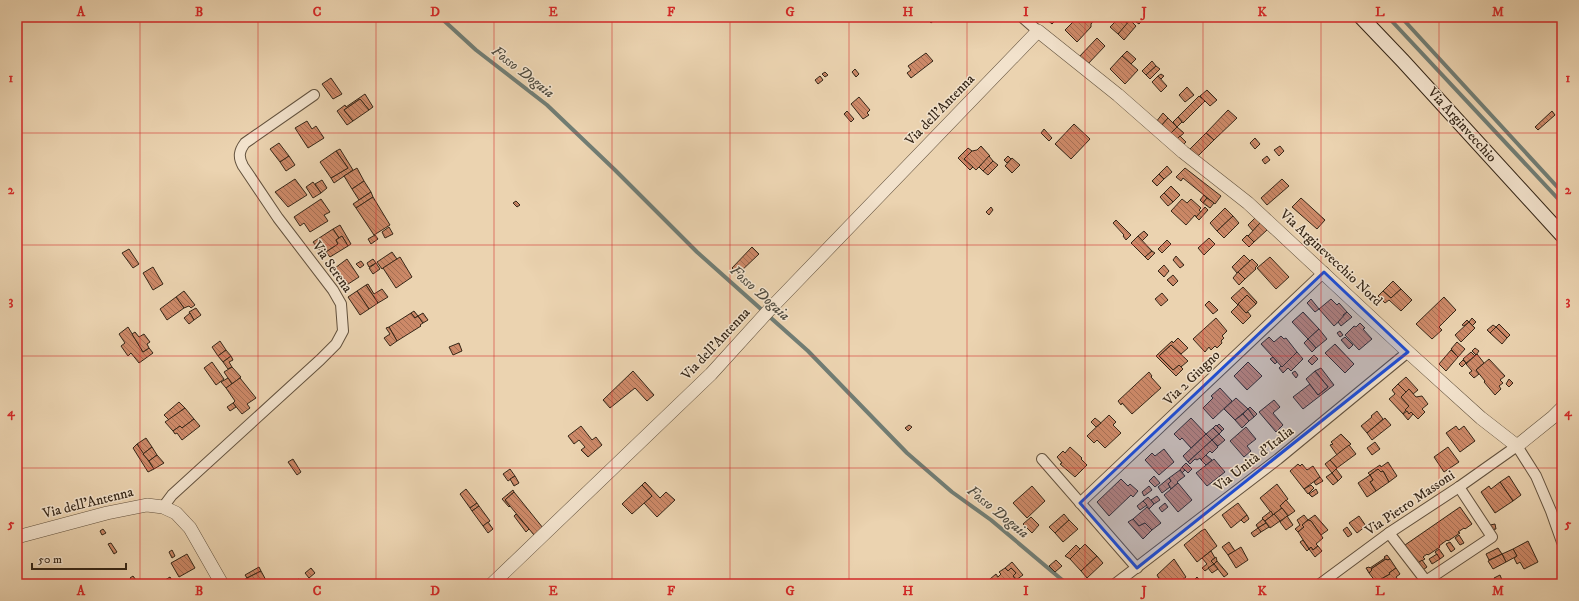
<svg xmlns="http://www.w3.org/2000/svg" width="1579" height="601" viewBox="0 0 1579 601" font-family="'IM FELL DW Pica',serif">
	<defs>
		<pattern id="building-back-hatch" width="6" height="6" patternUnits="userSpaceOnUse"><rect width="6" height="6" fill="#cd8968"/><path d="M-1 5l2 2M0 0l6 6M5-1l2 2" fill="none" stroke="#a77055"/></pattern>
	</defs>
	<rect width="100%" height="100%" fill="#ebd3b0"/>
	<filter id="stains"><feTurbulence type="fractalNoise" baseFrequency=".005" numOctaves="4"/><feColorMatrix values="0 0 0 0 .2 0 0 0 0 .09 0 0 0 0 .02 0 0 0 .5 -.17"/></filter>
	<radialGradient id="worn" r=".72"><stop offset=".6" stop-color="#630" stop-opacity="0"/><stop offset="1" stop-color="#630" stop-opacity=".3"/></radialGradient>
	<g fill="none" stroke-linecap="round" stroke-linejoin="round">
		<!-- stream -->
		<g stroke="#717d74" stroke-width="4">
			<path d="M440,17L476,50L547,105L615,170L697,252L808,351L907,453L952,492L991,520L1067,584"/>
			<path d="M1388,17L1562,203"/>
			<path d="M1401,17L1562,192"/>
		</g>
	</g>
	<!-- building -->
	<g fill="url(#building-back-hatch)" stroke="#352617">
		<path d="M926,17H938L931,23Z"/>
		<path d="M1044,17H1059L1052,24Z"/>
		<path d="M1081,17H1090L1094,20L1091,24V27L1077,42L1065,30L1076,19L1078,20Z"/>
		<path d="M1120,17H1127L1130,20L1128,24Z"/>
		<path d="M1120,17L1128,24L1118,34L1110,27Z"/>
		<path d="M1127,17H1135L1131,21Z"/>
		<path d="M1140,17L1143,19L1139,24L1136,22Z"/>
		<path d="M1130,20L1136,26L1124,40L1118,34Z"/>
		<path d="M1097,38L1105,46L1086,66L1078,58Z"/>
		<path d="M1127,51L1136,59L1131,64L1122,56Z"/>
		<path d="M926,53L933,61L911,78L907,73L911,70L908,66Z"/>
		<path d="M1122,56L1138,70L1125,84L1110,69Z"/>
		<path d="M1152,61L1156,66L1146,75L1142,71Z"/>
		<path d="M1156,66L1160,69L1150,79L1146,75Z"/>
		<path d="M855,69L859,74L856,77L852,72Z"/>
		<path d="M825,72L828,75L825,77L822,74Z"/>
		<path d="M1161,74L1164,76L1161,79L1158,76Z"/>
		<path d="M820,76L823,80L818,84L815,80Z"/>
		<path d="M1158,76L1167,86L1161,92L1152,82Z"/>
		<path d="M331,78L342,94L333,99L322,84Z"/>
		<path d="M1187,87L1194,95L1185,102L1179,95Z"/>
		<path d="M1207,90L1217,100L1210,106L1200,96Z"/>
		<path d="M365,94L373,107L369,110L360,99L344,110L353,121L347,125L337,111L345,105L346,107Z"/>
		<path d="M1199,96L1205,101L1183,123L1178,117Z"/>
		<path d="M859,97L870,110L867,113L869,115L863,119L851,104Z"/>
		<path d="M360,99L369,110L353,121L344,110Z"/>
		<path d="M1228,110L1237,118L1214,140L1206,133Z"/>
		<path d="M847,111L854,119L851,122L844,114Z"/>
		<path d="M1552,111L1555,115L1538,130L1535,127Z"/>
		<path d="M1163,113L1168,118L1161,126L1156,122Z"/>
		<path d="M1178,117L1182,122L1177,127L1173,122Z"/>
		<path d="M1168,118L1177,127L1170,134L1161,126Z"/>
		<path d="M307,121L312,129L316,126L324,138L308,148L295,128Z"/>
		<path d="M1074,124L1090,139L1071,159L1055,144Z"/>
		<path d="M1177,127L1184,133L1177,139L1170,134Z"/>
		<path d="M1044,129L1052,138L1049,141L1041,133Z"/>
		<path d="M1206,133L1214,140L1198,156L1190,149Z"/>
		<path d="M1180,136L1186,142L1184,144L1177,139Z"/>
		<path d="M1255,138L1260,144L1255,149L1250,143Z"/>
		<path d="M279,143L289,156L280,162L270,149Z"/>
		<path d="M981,146L990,156L976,170L964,159L972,151L977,150Z"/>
		<path d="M1280,146L1284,151L1279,156L1274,150Z"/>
		<path d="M968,148L972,151L964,159L973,167L970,170L958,158Z"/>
		<path d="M340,149L353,170L334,183L331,178L348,168L336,151Z"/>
		<path d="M336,151L348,168L331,178L320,162Z"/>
		<path d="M289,156L295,165L286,171L280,162Z"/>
		<path d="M989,156L993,161L983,171L979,167Z"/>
		<path d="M1008,156L1011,159L1007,163L1004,160Z"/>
		<path d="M1267,156L1270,160L1265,164L1262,160Z"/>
		<path d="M1012,158L1020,165L1012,173L1005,166Z"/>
		<path d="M993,161L998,165L988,175L983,171Z"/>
		<path d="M1167,166L1172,172L1164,179L1159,174Z"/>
		<path d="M357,168L364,181L352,189L344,176Z"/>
		<path d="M1185,168L1221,196L1215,204L1183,178L1181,181L1176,177Z"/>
		<path d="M1159,174L1164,179L1157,186L1152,181Z"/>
		<path d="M295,179L307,195L288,207L275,192Z"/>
		<path d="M1282,179L1289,186L1267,205L1261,198Z"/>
		<path d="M322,180L327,188L321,193L315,184Z"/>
		<path d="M364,181L371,192L359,200L352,189Z"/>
		<path d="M313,182L321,193L313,198L306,187Z"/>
		<path d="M1171,186L1180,195L1173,202L1164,193Z"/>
		<path d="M371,192L373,197L356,208L353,204Z"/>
		<path d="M1164,193L1173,202L1168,206L1160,197Z"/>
		<path d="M1204,195L1207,198L1203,203L1200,200Z"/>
		<path d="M373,197L390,225L374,235L356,208Z"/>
		<path d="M1207,198L1214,203L1210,208L1203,203Z"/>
		<path d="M1301,198L1325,220L1317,229L1292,207Z"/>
		<path d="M321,199L330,212L324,215L328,221L310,232L304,223L300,226L294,217Z"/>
		<path d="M1182,199L1187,203L1191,199L1201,208L1199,210L1201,212L1196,217L1195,215L1186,225L1171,211Z"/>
		<path d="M516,201L520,205L517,207L513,203Z"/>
		<path d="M991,207L993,210L989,215L986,212Z"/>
		<path d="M1205,207L1208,210L1199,220L1196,217Z"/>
		<path d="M1225,208L1233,216L1217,231L1210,223Z"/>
		<path d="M1233,216L1239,223L1224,238L1217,231Z"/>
		<path d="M1255,218L1260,223L1253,231L1248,225Z"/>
		<path d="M1116,220L1131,235L1126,240L1123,236L1124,235L1113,223Z"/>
		<path d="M1260,223L1267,230L1254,242L1248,236Z"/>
		<path d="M340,225L351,244L348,246L342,236L339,238L333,229Z"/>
		<path d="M389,227L393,234L385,238L382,232Z"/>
		<path d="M333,229L339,238L336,240L338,244L326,252L324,248L319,250L313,242Z"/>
		<path d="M1144,231L1148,235L1142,241L1138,236Z"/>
		<path d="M375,235L378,239L371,244L368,239Z"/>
		<path d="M1247,235L1254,242L1249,247L1242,240Z"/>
		<path d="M342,236L348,246L330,257L326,252L338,244L336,240Z"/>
		<path d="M1138,236L1152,251L1145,257L1131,243Z"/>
		<path d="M1209,238L1215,244L1204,255L1198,248Z"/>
		<path d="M1167,240L1171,244L1162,253L1158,249Z"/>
		<path d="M752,247L759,254L738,274L732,268Z"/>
		<path d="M129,249L139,264L133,268L122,253Z"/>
		<path d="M1152,251L1155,253L1148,260L1145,257Z"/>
		<path d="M392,252L397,259L382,269L377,262Z"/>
		<path d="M1244,255L1250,261L1237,273L1232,267Z"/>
		<path d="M1176,256L1184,265L1180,268L1173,260Z"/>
		<path d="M400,257L412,277L396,288L383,268Z"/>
		<path d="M1270,257L1289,277L1276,289L1257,268Z"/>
		<path d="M347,259L359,277L342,288L331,271Z"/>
		<path d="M373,259L376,263L369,267L367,263Z"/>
		<path d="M1252,259L1258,265L1255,268L1256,269L1245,279L1238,272Z"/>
		<path d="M361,261L364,265L360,268L356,264Z"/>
		<path d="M376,263L380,269L373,274L369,268Z"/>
		<path d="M1164,265L1169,271L1164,277L1158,271Z"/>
		<path d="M153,267L163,284L153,290L143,273Z"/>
		<path d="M1238,272L1245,279L1239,285L1233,278Z"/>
		<path d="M1173,275L1178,281L1173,286L1167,280Z"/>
		<path d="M1393,281L1401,289L1391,298L1383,291Z"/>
		<path d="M368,284L374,294L382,289L388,297L378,303L366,285Z"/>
		<path d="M366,285L378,303L369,309L357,291Z"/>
		<path d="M1243,287L1257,302L1256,304L1247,295L1238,304L1246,313L1248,312L1251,316L1243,324L1231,312L1238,305L1231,298Z"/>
		<path d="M1401,289L1412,300L1401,311L1389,300L1385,303L1378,296L1383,291L1391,298Z"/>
		<path d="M184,291L195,305L191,308L189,306L184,308L176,297Z"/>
		<path d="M357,291L369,309L360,315L348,297Z"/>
		<path d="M1162,293L1168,300L1161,306L1155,299Z"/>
		<path d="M1247,295L1256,304L1246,313L1238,304Z"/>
		<path d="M176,297L184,308L167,320L160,309Z"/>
		<path d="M1444,297L1456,310L1439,327L1442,330L1432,339L1416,324Z"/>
		<path d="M1311,299L1319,309L1315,312L1307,303Z"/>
		<path d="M1331,299L1337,305L1339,303L1347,312L1343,315L1344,317L1334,326L1319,309Z"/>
		<path d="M1209,301L1218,310L1213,314L1205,305Z"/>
		<path d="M196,308L201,315L194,320L189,312Z"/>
		<path d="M414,311L418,316L415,318L411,313Z"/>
		<path d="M1303,312L1319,329L1308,339L1292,322Z"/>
		<path d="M1347,312L1352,317L1341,326L1338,322Z"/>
		<path d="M190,313L194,320L189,324L184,318Z"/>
		<path d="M411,313L415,318L418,316L423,323L420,325L421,326L397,341L389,327Z"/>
		<path d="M423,313L428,320L423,323L418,316Z"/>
		<path d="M1216,318L1227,331L1222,336L1224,338L1221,341L1222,343L1217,348L1215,346L1211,350L1209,347L1205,352L1193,339Z"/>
		<path d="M1472,318L1476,322L1472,326L1469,322Z"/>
		<path d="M1467,320L1469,322L1464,326L1462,325Z"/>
		<path d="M1469,322L1475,328L1461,342L1455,335Z"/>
		<path d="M1360,323L1365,328L1363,329L1372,339L1359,350L1345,335L1354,326L1356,327Z"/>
		<path d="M1499,324L1510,335L1507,338L1496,327Z"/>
		<path d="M1493,325L1496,327L1490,333L1487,330Z"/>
		<path d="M128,327L143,352L149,348L153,353L139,363L131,353L128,356L121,346L125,343L119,334Z"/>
		<path d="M389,327L397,341L390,346L384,338L390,334L386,328Z"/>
		<path d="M1496,327L1507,338L1502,344L1490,333Z"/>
		<path d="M1319,329L1327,339L1316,348L1308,339Z"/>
		<path d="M1340,331L1343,335L1340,337L1337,333Z"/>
		<path d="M135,332L139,337L144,334L150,342L147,344L149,348L143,352L132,334Z"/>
		<path d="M1281,336L1284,339L1286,338L1297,352L1282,367L1261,344L1269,337L1274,342Z"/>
		<path d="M1345,337L1353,345L1349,349L1341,340Z"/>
		<path d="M1178,338L1188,348L1181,354L1171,345L1159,356L1173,370L1179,365L1183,369L1176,376L1156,356L1172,341L1173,343Z"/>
		<path d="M1308,339L1316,348L1312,352L1304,343Z"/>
		<path d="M220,341L226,350L218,356L212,347Z"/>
		<path d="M1457,342L1465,349L1458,357L1451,349Z"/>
		<path d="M459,343L462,351L453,355L449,347Z"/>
		<path d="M1335,344L1354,364L1345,373L1325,353Z"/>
		<path d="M1171,345L1188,361L1181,367L1179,365L1173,370L1159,356Z"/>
		<path d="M1475,348L1479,351L1476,355L1472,351Z"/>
		<path d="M226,350L231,356L223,362L218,356Z"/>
		<path d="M1451,350L1458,357L1446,371L1439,364Z"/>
		<path d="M1297,352L1303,359L1291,371L1288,368L1283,373L1279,368L1281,366L1282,367Z"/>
		<path d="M1471,352L1475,356L1466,363L1463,359Z"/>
		<path d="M1477,354L1484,363L1476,370L1479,374L1474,378L1469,373L1472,371L1466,364Z"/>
		<path d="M1314,355L1318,359L1312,365L1308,361Z"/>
		<path d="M231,356L233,360L229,362L232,367L228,369L223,362Z"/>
		<path d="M1273,357L1277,362L1275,364L1270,359Z"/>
		<path d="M1489,359L1505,376L1500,380L1503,383L1499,386L1501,389L1495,395L1484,382L1485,381L1476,370Z"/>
		<path d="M1463,360L1466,363L1462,367L1459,364Z"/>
		<path d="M212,362L224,379L216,385L204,368Z"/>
		<path d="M1248,362L1262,376L1247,390L1234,376Z"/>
		<path d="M232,367L241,377L232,384L224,372Z"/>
		<path d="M1321,368L1334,385L1303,409L1293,397L1310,384L1318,395L1328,387L1315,371Z"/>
		<path d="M633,371L654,395L647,401L635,388L610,408L603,400Z"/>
		<path d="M1295,371L1298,375L1296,378L1292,373Z"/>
		<path d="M1315,371L1328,387L1318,395L1306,379Z"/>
		<path d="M1149,372L1152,376L1151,377L1161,388L1132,414L1122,403L1121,405L1118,401Z"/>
		<path d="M1406,377L1418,390L1413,394L1409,389L1406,392L1398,384Z"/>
		<path d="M228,378L232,384L226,388L221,382Z"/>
		<path d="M240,378L256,398L247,404L250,408L242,414L233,403L235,401L226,388Z"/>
		<path d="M1509,379L1513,383L1509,387L1506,384Z"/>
		<path d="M1398,384L1406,392L1401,397L1409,406L1403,414L1389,399L1395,394L1392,390Z"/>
		<path d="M1220,388L1232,401L1213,419L1203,408L1213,398L1211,396Z"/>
		<path d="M1409,389L1416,397L1422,396L1428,404L1422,409L1425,412L1418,419L1411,412L1409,414L1405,410L1409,406L1401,397Z"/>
		<path d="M1236,398L1248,409L1235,420L1224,409Z"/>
		<path d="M1274,400L1280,407L1273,413L1283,425L1276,432L1259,412Z"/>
		<path d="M179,402L185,408L169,420L164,415Z"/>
		<path d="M233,403L236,407L230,411L227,407Z"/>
		<path d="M1250,407L1257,414L1254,417L1248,409Z"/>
		<path d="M185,408L194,419L182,428L180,426L173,431L165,422Z"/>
		<path d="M1248,409L1254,417L1249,421L1243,414Z"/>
		<path d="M1377,411L1383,419L1367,433L1361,426L1372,417L1371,416Z"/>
		<path d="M1407,411L1409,414L1411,412L1413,414L1408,420L1403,414Z"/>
		<path d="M1243,414L1249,421L1242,428L1235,420Z"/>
		<path d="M1109,415L1116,422L1113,425L1121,433L1105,448L1097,440L1094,443L1087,436Z"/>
		<path d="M1095,418L1101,423L1096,427L1091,422Z"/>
		<path d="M1191,418L1206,434L1191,448L1182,438L1180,440L1174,434Z"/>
		<path d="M1385,418L1391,425L1372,440L1367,433Z"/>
		<path d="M194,419L200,426L182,440L177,433L175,434L173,431L180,426L182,428Z"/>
		<path d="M1219,424L1224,429L1222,431L1217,426Z"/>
		<path d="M909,425L912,427L908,431L905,428Z"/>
		<path d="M1216,425L1222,431L1219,434L1213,428Z"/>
		<path d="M581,426L592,440L596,437L602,445L588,457L581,450L585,447L579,440L574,444L568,436Z"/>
		<path d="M1456,426L1459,430L1464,426L1475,441L1460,452L1446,433Z"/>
		<path d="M1246,427L1256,439L1247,446L1251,451L1244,457L1230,441Z"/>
		<path d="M1213,428L1219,434L1212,440L1206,434Z"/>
		<path d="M1206,434L1212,440L1188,462L1183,456Z"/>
		<path d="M1219,434L1225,440L1218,446L1212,440Z"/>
		<path d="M1341,434L1351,444L1337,455L1330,445L1333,444L1331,442Z"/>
		<path d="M146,438L152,447L143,454L137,444Z"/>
		<path d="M1212,440L1218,447L1212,453L1210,451L1201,460L1200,458L1197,460L1195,459L1190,464L1188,462Z"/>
		<path d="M1375,442L1380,449L1372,455L1367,448Z"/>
		<path d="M137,444L154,469L148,472L133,448Z"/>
		<path d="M1349,445L1356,454L1337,468L1330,460Z"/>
		<path d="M152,447L157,455L149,461L143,454Z"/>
		<path d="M1070,447L1082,458L1081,459L1087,465L1075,477L1060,464L1062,463L1057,457L1063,451L1065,453Z"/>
		<path d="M1448,447L1459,462L1444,472L1434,457Z"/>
		<path d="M1164,449L1174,462L1159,475L1145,460L1152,453L1155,456Z"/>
		<path d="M157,455L164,463L154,469L149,461Z"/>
		<path d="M1206,455L1212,460L1206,465L1201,460Z"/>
		<path d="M293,459L301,472L297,475L288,462Z"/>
		<path d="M1214,459L1225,472L1207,486L1196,473Z"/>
		<path d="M1330,460L1337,468L1332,473L1325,464Z"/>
		<path d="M1388,462L1397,476L1389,482L1383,471L1381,472L1378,469L1370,475L1368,473L1380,465L1381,467Z"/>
		<path d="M1186,463L1192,469L1188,473L1182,467Z"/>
		<path d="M1298,464L1300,466L1302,464L1307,470L1313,466L1320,477L1304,489L1290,471Z"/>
		<path d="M1182,467L1185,470L1182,473L1180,470Z"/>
		<path d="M510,469L515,476L508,481L503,474Z"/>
		<path d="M1336,469L1342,477L1338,481L1332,473Z"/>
		<path d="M1378,469L1381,472L1383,471L1389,482L1376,491L1370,482L1373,480L1370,475Z"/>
		<path d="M1180,470L1185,476L1177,482L1178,483L1171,489L1168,484L1171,481L1169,478Z"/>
		<path d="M1332,473L1338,481L1333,485L1326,477Z"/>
		<path d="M1370,475L1373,480L1370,482L1376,491L1367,497L1358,483Z"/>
		<path d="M515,476L519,483L514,486L510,479Z"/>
		<path d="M1154,476L1160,483L1155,487L1149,481Z"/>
		<path d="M1509,476L1521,495L1513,501L1500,482Z"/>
		<path d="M1320,477L1323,481L1316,485L1314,482Z"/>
		<path d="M1169,478L1171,481L1168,484L1170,487L1162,493L1158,487Z"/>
		<path d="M1121,479L1128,486L1130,484L1138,491L1133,497L1131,495L1109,516L1097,502Z"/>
		<path d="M645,482L660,498L666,492L675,500L657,517L644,503L652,496L642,485Z"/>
		<path d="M1500,482L1513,501L1495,513L1481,492L1489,486L1491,489Z"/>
		<path d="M1178,483L1192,500L1178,512L1164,495Z"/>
		<path d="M1277,484L1288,499L1280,506L1282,508L1273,515L1260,498Z"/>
		<path d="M642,485L652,496L632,514L622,504Z"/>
		<path d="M1311,485L1314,488L1308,494L1304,489Z"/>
		<path d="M1032,486L1045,501L1027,518L1013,503Z"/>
		<path d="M1149,486L1152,490L1144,496L1142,492Z"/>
		<path d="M466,489L477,503L470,508L460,494Z"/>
		<path d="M1316,489L1318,493L1312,497L1309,494Z"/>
		<path d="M513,490L514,492L505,500L510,506L509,507L502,499Z"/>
		<path d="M514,492L543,528L534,535L505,500Z"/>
		<path d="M1157,496L1160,500L1154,504L1151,500Z"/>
		<path d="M1148,497L1154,504L1149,509L1143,501Z"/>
		<path d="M1286,500L1295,511L1288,516L1280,506Z"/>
		<path d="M1143,501L1147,505L1140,510L1137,506Z"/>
		<path d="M477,503L479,506L472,511L470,508Z"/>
		<path d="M1165,503L1168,507L1162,512L1159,508Z"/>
		<path d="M1238,503L1247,515L1231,528L1222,515Z"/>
		<path d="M479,506L490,521L483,526L472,511Z"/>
		<path d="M1147,507L1161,523L1152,530L1145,523L1139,526L1133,519Z"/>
		<path d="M1460,507L1472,524L1465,529L1464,528L1458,532L1460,533L1448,541L1447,540L1439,546L1440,547L1428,555L1427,554L1423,557L1425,559L1418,563L1405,545Z"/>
		<path d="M1282,508L1288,516L1280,521L1274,514Z"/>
		<path d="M1271,511L1273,515L1265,521L1262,518Z"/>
		<path d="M516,514L529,529L526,532L514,516Z"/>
		<path d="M1064,514L1069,520L1055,533L1049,527Z"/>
		<path d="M1274,514L1280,521L1270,528L1265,521Z"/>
		<path d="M1247,515L1249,519L1244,523L1241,520Z"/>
		<path d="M1304,515L1308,520L1302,525L1304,527L1298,532L1295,529L1300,525L1297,520Z"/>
		<path d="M1315,515L1328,530L1321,535L1311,521L1308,520Z"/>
		<path d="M1287,516L1293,525L1286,530L1280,522Z"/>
		<path d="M1359,516L1366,526L1357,533L1349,523Z"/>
		<path d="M1031,517L1039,525L1032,533L1023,524Z"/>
		<path d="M1133,519L1139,526L1145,523L1152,530L1143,539L1128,522Z"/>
		<path d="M1263,519L1266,523L1258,528L1256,525Z"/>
		<path d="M1069,520L1078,529L1063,542L1055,533Z"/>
		<path d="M1308,520L1311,521L1323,538L1316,544L1318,546L1313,550L1311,547L1309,549L1298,532L1304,527L1302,525Z"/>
		<path d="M488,522L493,529L488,533L483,526Z"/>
		<path d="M1266,523L1269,527L1261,532L1258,528Z"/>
		<path d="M1495,524L1496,529L1491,530L1490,525Z"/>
		<path d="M1347,527L1352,534L1348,537L1343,530Z"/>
		<path d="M1258,528L1261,532L1254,537L1251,533Z"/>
		<path d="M103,529L106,533L102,535L100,531Z"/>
		<path d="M1205,529L1217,546L1197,562L1184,545L1201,531Z"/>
		<path d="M1459,535L1464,543L1460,545L1455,538Z"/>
		<path d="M1303,540L1309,549L1307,551L1300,542Z"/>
		<path d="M1528,541L1538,562L1524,569L1520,562L1517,564L1514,558L1517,556L1513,549Z"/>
		<path d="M1229,542L1235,551L1228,555L1222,547Z"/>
		<path d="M1450,542L1455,549L1451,552L1446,544Z"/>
		<path d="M111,543L117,552L114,554L108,544Z"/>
		<path d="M1085,544L1097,556L1081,571L1070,559Z"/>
		<path d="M1076,545L1080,549L1070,559L1065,556Z"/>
		<path d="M1318,546L1322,551L1315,557L1309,549L1311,547L1313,550Z"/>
		<path d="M1241,547L1248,560L1236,568L1228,555Z"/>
		<path d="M1498,548L1502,554L1489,560L1486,554Z"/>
		<path d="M1439,549L1444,556L1440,559L1435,552Z"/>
		<path d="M1513,549L1517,556L1506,562L1502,554Z"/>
		<path d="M172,550L175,556L172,558L169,552Z"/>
		<path d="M1211,551L1215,558L1211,561L1214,564L1205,571L1202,568L1207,564L1202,558Z"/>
		<path d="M187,554L195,568L179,577L171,563Z"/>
		<path d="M1437,554L1440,559L1432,564L1429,559Z"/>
		<path d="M1502,554L1506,562L1493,569L1488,561Z"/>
		<path d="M1387,555L1390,559L1387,560L1386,559L1371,569L1372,570L1369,573L1366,568L1369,567L1370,568L1385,558L1384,557Z"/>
		<path d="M1097,556L1103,563L1087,578L1081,571Z"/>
		<path d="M1216,557L1217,561L1214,564L1211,561Z"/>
		<path d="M1174,559L1186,577L1177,584H1162L1157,575Z"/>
		<path d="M1386,559L1387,560L1390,559L1396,568L1389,573L1390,574L1376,582L1369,573L1372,570L1371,569Z"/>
		<path d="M1056,560L1062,566L1055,572L1049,566Z"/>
		<path d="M1422,560L1427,567L1423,570L1418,563Z"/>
		<path d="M1217,561L1228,574L1224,577L1214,564Z"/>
		<path d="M1012,562L1023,575L1016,580L1013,576L1016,573L1011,568L1008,571L1005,568Z"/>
		<path d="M1214,564L1218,569L1212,573L1208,568Z"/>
		<path d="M259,567L261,571L247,578L245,575Z"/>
		<path d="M311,568L315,573L309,578L305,573Z"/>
		<path d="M1005,568L1008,571L1011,568L1016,573L1013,576L1016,580L1012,584H991L993,582L990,579L996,574L998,577L1001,574L999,572Z"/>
		<path d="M1396,568L1400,574L1396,577L1398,580L1393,584H1377L1376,582L1390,574L1389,573Z"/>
		<path d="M261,571L268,584H250L247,578Z"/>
		<path d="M1500,575L1502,580L1496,583L1494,578Z"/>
		<path d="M133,576L136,580L133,582L130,578Z"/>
		<path d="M170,577L174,584H167L165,580Z"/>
		<path d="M1197,577L1202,583L1200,584H1195L1193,581Z"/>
		<path d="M247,578L250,584H243L242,581Z"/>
		<path d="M1437,578L1441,583L1430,584Z"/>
		<path d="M299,579L302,584H290Z"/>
		<path d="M990,579L993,582L991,584H984Z"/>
		<path d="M1212,579L1215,581L1217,584H1209L1208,582Z"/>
	</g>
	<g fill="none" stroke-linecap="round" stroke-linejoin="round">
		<defs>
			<g id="minor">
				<path d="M1022,17L1038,31"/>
				<path d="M1042,459L1137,568"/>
				<path d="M1080,503L1324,272"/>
				<path d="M163,507L172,495L320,360L336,344L343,331L341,304L333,290L278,218L243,166C238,157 239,151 245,143L314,95"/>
				<path d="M1389,533L1426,581L1492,537L1459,487"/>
				<path d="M1115,584L1278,459L1408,352"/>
				<path d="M1320,584L1389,533L1459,487L1517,446L1536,476L1551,511L1562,542"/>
			</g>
			<g id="tertiary">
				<path d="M17,537L107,513L147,505L163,507L176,513L190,528L222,584"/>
				<path d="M492,584L711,374L771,308L1038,31L1118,95L1183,152L1248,203L1408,352L1481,418L1517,446L1553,417L1562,408"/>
			</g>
			<path id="secondary" d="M1361,17L1403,61L1562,235"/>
		</defs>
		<!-- minor casing -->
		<use href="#minor" stroke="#62513d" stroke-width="12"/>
		<!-- tertiary casing -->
		<use href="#tertiary" stroke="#62513d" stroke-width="14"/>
		<!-- secondary casing -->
		<use href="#secondary" stroke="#352617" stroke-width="16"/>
		<!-- minor -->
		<use href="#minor" stroke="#f2e2cc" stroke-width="10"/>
		<!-- tertiary -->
		<use href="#tertiary" stroke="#f2e2cc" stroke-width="13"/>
		<!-- secondary -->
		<use href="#secondary" stroke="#f2e2cc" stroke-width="14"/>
	</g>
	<!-- marked area -->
	<path fill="#1d4ed8" fill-opacity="0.2" stroke="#1d4ed8" stroke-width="3" stroke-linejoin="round" d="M1324,272L1408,352L1137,568L1080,503Z"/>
	<!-- grid -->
	<path fill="none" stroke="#d62828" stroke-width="1" stroke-opacity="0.55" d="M140,17V584M258,17V584M376,17V584M494,17V584M612,17V584M730,17V584M849,17V584M967,17V584M1085,17V584M1203,17V584M1321,17V584M1439,17V584M17,133H1562M17,245H1562M17,356H1562M17,468H1562"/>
	<g text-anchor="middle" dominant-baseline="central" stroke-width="3" stroke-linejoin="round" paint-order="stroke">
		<!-- street labels -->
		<g font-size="14" fill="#352617" stroke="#f2e2cc">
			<text transform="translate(940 110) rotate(-46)">Via dell'Antenna</text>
			<text transform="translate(1462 125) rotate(48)">Via Arginvecchio</text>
			<text transform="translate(1331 258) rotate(43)">Via Arginevecchio Nord</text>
			<text transform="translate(332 267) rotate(55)">Via Serena</text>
			<text transform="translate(716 344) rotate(-47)">Via dell'Antenna</text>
			<text transform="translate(1192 378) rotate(-44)">Via 2 Giugno</text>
			<text transform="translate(1254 459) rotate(-38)">Via Unità d'Italia</text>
			<text transform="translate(88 503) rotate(-14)">Via dell'Antenna</text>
			<text transform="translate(1410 503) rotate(-34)">Via Pietro Massoni</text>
		</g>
		<!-- water labels -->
		<g font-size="15" font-style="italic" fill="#4e4a3e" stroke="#f2e2cc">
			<text transform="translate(523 72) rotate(38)">Fosso Dogaia</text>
			<text transform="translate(760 293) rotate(42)">Fosso Dogaia</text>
			<text transform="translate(998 512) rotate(39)">Fosso Dogaia</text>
		</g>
	</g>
	<!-- margin -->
	<rect width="1579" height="601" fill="none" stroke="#ebd3b0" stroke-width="44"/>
	<!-- scale -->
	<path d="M32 563v6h94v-6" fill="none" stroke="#352617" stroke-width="2"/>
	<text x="38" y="563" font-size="12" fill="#352617" stroke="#f2e2cc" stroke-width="3" paint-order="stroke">50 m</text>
	<rect x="22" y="22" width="1535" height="557" fill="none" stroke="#d62828" stroke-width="1.5"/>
	<g font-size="13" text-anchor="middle" font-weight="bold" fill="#d62828">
		<text x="81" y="16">A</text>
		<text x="199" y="16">B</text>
		<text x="317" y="16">C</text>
		<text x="435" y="16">D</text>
		<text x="553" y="16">E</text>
		<text x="671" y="16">F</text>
		<text x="790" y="16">G</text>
		<text x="908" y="16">H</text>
		<text x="1026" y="16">I</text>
		<text x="1144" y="16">J</text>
		<text x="1262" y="16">K</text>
		<text x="1380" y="16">L</text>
		<text x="1498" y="16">M</text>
		<text x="11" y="82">1</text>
		<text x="1568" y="82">1</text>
		<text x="11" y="194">2</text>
		<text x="1568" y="194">2</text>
		<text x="11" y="305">3</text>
		<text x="1568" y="305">3</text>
		<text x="11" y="416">4</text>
		<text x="1568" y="416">4</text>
		<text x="11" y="528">5</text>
		<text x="1568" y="528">5</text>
		<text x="81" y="595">A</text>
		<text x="199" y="595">B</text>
		<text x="317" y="595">C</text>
		<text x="435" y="595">D</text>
		<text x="553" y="595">E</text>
		<text x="671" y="595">F</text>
		<text x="790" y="595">G</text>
		<text x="908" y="595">H</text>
		<text x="1026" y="595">I</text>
		<text x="1144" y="595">J</text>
		<text x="1262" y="595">K</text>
		<text x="1380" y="595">L</text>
		<text x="1498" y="595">M</text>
	</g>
	<rect width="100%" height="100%" filter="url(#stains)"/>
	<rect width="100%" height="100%" fill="url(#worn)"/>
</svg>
